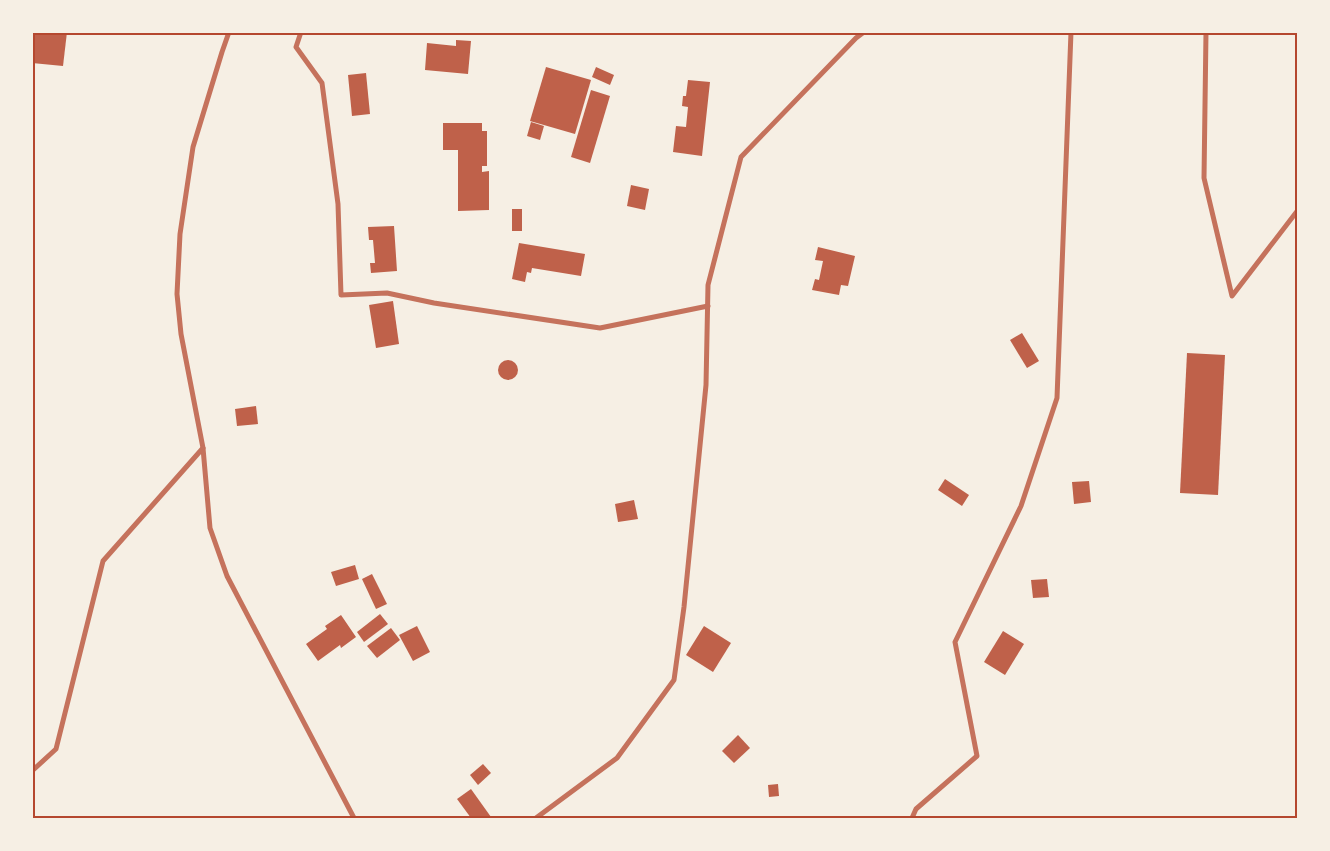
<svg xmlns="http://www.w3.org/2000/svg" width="1330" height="851" viewBox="0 0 1330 851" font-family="Roboto,sans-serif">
	<rect width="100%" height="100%" fill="#f6efe4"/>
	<!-- building -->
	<g fill="#bf614a">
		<path d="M34,32H67L63,66L32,63Z"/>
		<path d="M456,40L471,41L468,74L425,70L427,43L456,46Z"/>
		<path d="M546,67L591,80L575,134L530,121Z"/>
		<path d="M596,67L614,75L610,85L592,77Z"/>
		<path d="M366,73L370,114L352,116L348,75Z"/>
		<path d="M688,80L710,82L702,156L673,152L676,126L686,127L688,107L682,106L683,96H686Z"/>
		<path d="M591,90L610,96L590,163L571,157Z"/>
		<path d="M531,122L544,126L540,140L527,136Z"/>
		<path d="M443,123H482V131H487V166H482V172L489,171V210L458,211V150H443Z"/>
		<path d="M631,185L649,189L645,210L627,206Z"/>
		<rect x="512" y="209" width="10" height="22"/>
		<path d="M394,226L397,271L371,273L370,263H375L373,240H369L368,227Z"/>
		<path d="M519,243L585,254L581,276L532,268L531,273L527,272L525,282L512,279Z"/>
		<path d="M818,247L855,256L848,286L841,285L839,295L812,290L815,279L819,280L823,261L815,260Z"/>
		<path d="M393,301L399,344L376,348L369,305Z"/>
		<path d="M1022,333L1039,361L1027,368L1010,340Z"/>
		<path d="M1187,353L1225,355L1218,495L1180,493Z"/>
		<circle cx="508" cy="370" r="10"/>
		<path d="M256,406L258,424L237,426L235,409Z"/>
		<path d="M945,479L969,495L962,506L938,490Z"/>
		<path d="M1089,481L1091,502L1074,504L1072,482Z"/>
		<path d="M634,500L638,519L618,522L615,504Z"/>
		<path d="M355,565L359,579L336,586L331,572Z"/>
		<path d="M372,574L387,604L376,609L362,579Z"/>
		<path d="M1047,579L1049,597L1033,598L1031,580Z"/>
		<path d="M380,614L388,624L364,642L357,632Z"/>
		<path d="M341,615L356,637L341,648L340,645L318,661L306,644L327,629L325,626Z"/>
		<path d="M417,626L430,652L413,661L399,635Z"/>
		<path d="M704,626L731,643L713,672L686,655Z"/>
		<path d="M391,628L400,640L377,658L367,646Z"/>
		<path d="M1003,631L1024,644L1005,675L984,662Z"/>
		<path d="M738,735L750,748L734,763L722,751Z"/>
		<path d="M483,764L491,773L478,785L470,775Z"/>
		<path d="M778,784L779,796L769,797L768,785Z"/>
		<path d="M471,789L491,817L488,818H471L457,799Z"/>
	</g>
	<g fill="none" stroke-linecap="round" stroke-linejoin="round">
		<!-- minor -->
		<g stroke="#c5725c" stroke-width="5">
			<path d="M229,32L222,52L193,147L180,234L177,294L181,334L203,448L210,528L227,576L354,818"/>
			<path d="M301,32L296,47L322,83L338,204L341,295L387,293L434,303L600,328L708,306"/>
			<path d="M1206,32L1204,178L1232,296L1298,210"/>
			<path d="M32,771L56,749L103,561L203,448"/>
			<path d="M536,818L617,758L674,680L684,607L706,385L708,285L741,157L856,38L864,32"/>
			<path d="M912,818L916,809L977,756L955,642L1021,506L1057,398L1071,32"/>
		</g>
	</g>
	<!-- border -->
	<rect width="1330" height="851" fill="none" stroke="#f6efe4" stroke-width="68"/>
	<rect x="34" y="34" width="1262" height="783" fill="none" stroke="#b5482f" stroke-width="2"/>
</svg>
